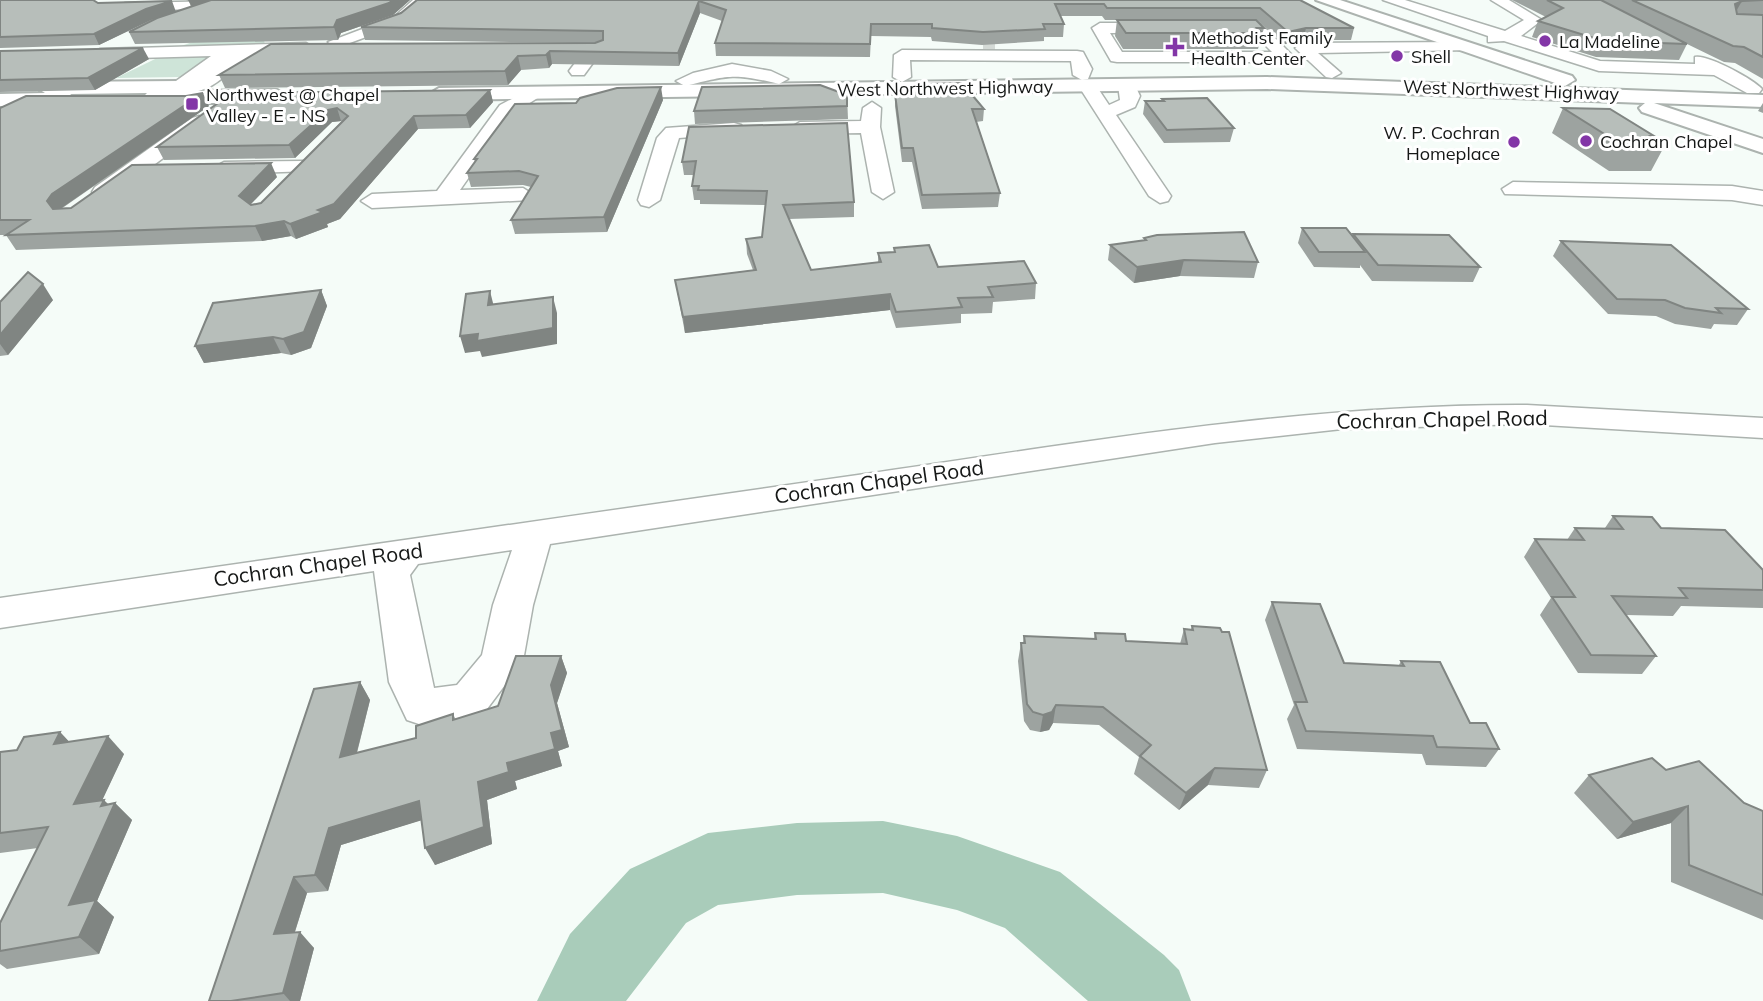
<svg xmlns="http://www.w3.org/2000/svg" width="1763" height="1001" viewBox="0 0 1763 1001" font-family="Mulish,sans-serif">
	<rect width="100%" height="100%" fill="#f5fcf8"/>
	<!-- green -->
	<path fill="#cee4d8" d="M216,34L264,41L269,55L237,76L116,78L184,45Z"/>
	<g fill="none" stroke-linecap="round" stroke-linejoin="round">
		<!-- river -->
		<path fill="#a9ccba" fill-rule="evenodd" d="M883,821L957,836L1060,872L1164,955L1179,970L1191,1001H1088L1005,928L957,910L883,893L797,895L718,905L686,923L626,1001H537L570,934L630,869L708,833L797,823Z"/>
		<!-- minor-tunnel -->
		<path stroke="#d4dad6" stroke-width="16" stroke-dasharray="16 8" stroke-linecap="butt" d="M983,46H995"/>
		<defs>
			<g id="minor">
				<path d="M413,0H428L404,23L347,44V50L341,52L328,42L394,17Z"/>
				<path d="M625,0H639L584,75H572L569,71L572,67Z"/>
				<path d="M1383,0H1405L1505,31L1524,20L1491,0H1509L1542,20L1521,36L1600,61L1695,64V57C1707,54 1753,79 1762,89L1759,93H1747L1714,75L1599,71L1504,41L1488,42V36Z"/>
				<path d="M226,1L233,5L231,8L125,11L118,7L125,3Z"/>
				<path d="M1100,23H1257L1262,25L1294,57L1286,62H1117L1111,61L1092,28ZM1110,33H1253L1272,52H1122Z"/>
				<path d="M1465,42L1473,47L1471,50L1318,53L1341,73L1332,78L1326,77L1295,48L1303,43Z"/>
				<path d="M306,43L314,48L312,51C294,56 272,49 256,55C231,65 212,98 182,91L176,81L211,56L100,59L92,54L100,49Z"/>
				<path d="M902,50L1077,51L1083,52L1092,69L1088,79L1082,80L1073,75L1071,61L910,60L911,77L902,82L893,77L894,55Z"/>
				<path d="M732,64L771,71L788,79L779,84C734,73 729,75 685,86L676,81L693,73Z"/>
				<path d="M1087,80L1093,81L1109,105L1120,100L1118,85L1121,81L1127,80L1133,81L1140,96L1135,107L1116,115L1171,196L1168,201L1160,203L1149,196L1078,85Z"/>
				<path d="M533,88L542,93L539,97L514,113L460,190L523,188L534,195L531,200L372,208L361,201L372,194L437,191L500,105Z"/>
				<path d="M872,102L881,108L880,127L894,192L883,199L872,192L861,133L800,134L790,128L800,122L861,121L863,108Z"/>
				<path d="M199,116L209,122L206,126L111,197H95L92,192L95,187L192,118Z"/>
				<path d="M734,123L741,125L744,129L741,133L679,138L660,200L649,207L641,205L638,200L657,138L666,128Z"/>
				<path d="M303,161L314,167L310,171L224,174L213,168L224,162Z"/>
				<path d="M1513,182L1732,186L1763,191V205L1732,200L1505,194L1502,189Z"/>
				<path d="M1527,405L1763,418V438L1527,424L1342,429L1215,443L550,544L533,605L523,661L484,713L422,725L407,720L389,682L374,571L0,628V598C287,557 571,516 858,475C1080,443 1301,404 1527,405ZM512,550L493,605L482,655L457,685L434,688L410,575L418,564Z"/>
			</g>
			<g id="major">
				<path d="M1316,0H1340L1572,76L1575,80L1565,86L1558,84Z"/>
				<path d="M1267,77L1763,95V107L1654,103L1763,139V153L1642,112L1639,108L1645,103L1267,89L439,100L429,94L439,88Z"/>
				<path d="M179,81L189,87L185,91L277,90L287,96L277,102L152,104L142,98L147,93L70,94L77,99L67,105L0,106V94L45,93L37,88L47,82Z"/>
			</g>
		</defs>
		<!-- minor casing -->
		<use href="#minor" stroke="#acb3af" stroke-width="3"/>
		<!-- major casing -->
		<use href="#major" stroke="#acb3af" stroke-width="4"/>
		<!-- minor -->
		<use href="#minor" fill="#fff" fill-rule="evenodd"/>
		<!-- major -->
		<use href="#major" fill="#fff" fill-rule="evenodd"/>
	</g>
	<!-- wall -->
	<g fill="#9da3a0">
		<path d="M0,0L98,3L176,12L191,7L189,1L186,0H410L393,15L341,33L338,40L135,44L129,32L172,13L151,20L99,45L0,48Z"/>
		<path d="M417,0H1300L1354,28L1351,40H1303L1285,44L1257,20L1264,28L1258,49H1123L1115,36L1117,20H1105L1102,16H1060L1064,24L1063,37H1044V41L982,45L932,41L931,37L871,36L870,57L716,56L715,43L722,21L700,13L679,66L552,64L549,68L521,70L508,85L225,88L219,75L575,43L365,40L361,27L401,13Z"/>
		<path d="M1512,0H1763V79L1735,63L1724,62L1685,43L1687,44L1679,60L1596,57L1532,37L1538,21L1546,17Z"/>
		<path d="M0,51L149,59L95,90L0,92Z"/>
		<path d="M926,84L984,109L983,121L976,122L1000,193L998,207L922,209L912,162H902L895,106V94L926,91Z"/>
		<path d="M490,90L493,102L470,128L418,129L340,219L327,224L328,227L296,239L291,236L262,241L16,250L6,235H0V108L209,106L61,209L71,208L277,177L251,204L261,203L342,121L332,122L295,158L164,160L157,147L232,93Z"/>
		<path d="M847,95L848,119L695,124L694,111Z"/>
		<path d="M1162,99L1234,128L1230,142L1164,143L1143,114L1145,101H1162Z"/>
		<path d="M663,100L607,232L515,234L511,220L531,187L523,185L471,187L467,173L475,162L474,159L576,103Z"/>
		<path d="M1763,103V113L1758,111Z"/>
		<path d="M1563,108L1654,136L1653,138L1665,145L1651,171H1609L1552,133Z"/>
		<path d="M689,127L854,202V217L789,219L811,270L878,262V253L894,252V248L938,267L1036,283L1035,299L993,302L992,313L961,314V323L896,328L890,310L685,333L675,280L753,270L747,254L746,239L762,237L765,205L700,204V200H694L692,186L694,175H684L682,162Z"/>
		<path d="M1302,228L1352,236L1353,234L1480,267L1473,282L1372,281L1360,265V268L1314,267L1298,243Z"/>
		<path d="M1144,238L1258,262L1254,278L1180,276L1134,283L1108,260L1110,245L1144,240Z"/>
		<path d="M1561,241L1748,309L1737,325L1714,324L1711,329L1675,324L1656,316L1608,314L1553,256Z"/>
		<path d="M321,290L327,306L311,348L291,355L281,353L204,363L195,346Z"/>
		<path d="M53,300L8,355L0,356V302Z"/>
		<path d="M1613,516L1661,528L1763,570V608L1681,606L1673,616L1626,615L1656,656L1642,674L1578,673L1540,615L1551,598L1524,557L1535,539L1567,540L1575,528H1605Z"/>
		<path d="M1272,602L1344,663L1399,665L1401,661L1499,749L1486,767L1426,765L1422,754L1297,749L1287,719L1294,705L1265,620Z"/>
		<path d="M1192,626L1267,770L1259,788L1208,785L1179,810L1134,774L1139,757L1099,725L1053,723L1049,730L1040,732L1030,730L1024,721L1018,661L1021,643H1023L1024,636L1094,639L1095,633L1126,641L1180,644L1184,629L1191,630Z"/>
		<path d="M561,656L567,673L557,703L569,747L558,751L562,766L515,781L517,789L487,800L492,844L435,865L421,820L341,845L328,891L307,893L295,932L314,948L300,1001H209L360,682L370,700L357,753L416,738L453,714L456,720L498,706Z"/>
		<path d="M60,732L69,742L124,754L102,800L108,804L115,803L132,820L97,901L114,917L99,954L7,969L0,964V923L38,848L0,853V752L17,750Z"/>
		<path d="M1666,770L1763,811V920L1671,882V823L1617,839L1574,793L1589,775Z"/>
	</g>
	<!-- shaded-wall -->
	<g fill="#808582">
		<path d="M188,0H216L192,7Z"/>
		<path d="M393,0H410L393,15L341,33L338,40L334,27L337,20Z"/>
		<path d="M172,1L176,12L151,20L99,45L94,34L146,9Z"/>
		<path d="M699,1L700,13L679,66L678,53Z"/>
		<path d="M1742,1L1734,15L1735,4Z"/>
		<path d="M1306,28L1303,40L1285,44L1288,32Z"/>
		<path d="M143,48L149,59L95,90L88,78Z"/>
		<path d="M550,51L552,64L549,68L546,55Z"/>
		<path d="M518,56L521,70L508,85L505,71Z"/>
		<path d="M661,87L663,100L607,232L604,217Z"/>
		<path d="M490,90L493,102L470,128L466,115Z"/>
		<path d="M203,93L209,106L60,209L55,216L47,201L52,194Z"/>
		<path d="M337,108L341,121L332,122L295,158L289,145L328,110Z"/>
		<path d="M414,116L418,129L340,219L327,224L328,227L296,239L290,224L318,210Z"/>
		<path d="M271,163L277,177L245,210L239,196Z"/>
		<path d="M284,221L291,236L262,241L255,226Z"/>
		<path d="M1184,260L1180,276L1134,283L1137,267Z"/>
		<path d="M43,284L53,300L8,355L0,344V335Z"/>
		<path d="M321,290L327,306L311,348L291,355L283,339Z"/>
		<path d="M490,291L494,307L488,305Z"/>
		<path d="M890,294V310L685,333L683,317Z"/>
		<path d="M553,297L557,313V344L482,357L480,351L465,353L460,336Z"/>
		<path d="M273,337L281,353L204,363L195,346Z"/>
		<path d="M561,656L567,673L557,703L569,747L558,751L562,766L515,781L517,789L487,800L492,844L435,865L425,848L478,782L551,733V685Z"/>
		<path d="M360,682L370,700L351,775L340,757Z"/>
		<path d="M1056,705L1053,723L1049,730L1040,732L1043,715Z"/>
		<path d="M60,732L77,750L54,744Z"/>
		<path d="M108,736L124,754L92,822L74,804Z"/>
		<path d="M1215,768L1208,785L1179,810L1186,793Z"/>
		<path d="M104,800L113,809L115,803L132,820L97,901L114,917L99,954L79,937L69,905Z"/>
		<path d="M419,801L429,818L341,845L328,891L315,875L329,828Z"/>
		<path d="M1688,806L1671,823L1617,839L1633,822Z"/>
		<path d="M294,877L307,893L289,950L274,934Z"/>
		<path d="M300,932L314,948L300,1001H290L283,993Z"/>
	</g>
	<!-- building -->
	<g fill="#b7beba" stroke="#808582" stroke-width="2">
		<path d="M0,0H93L98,3L172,1L146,9L94,34L0,37Z"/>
		<path d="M211,0H393L389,3L337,20L334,27L129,32L157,18Z"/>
		<path d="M417,0H1300L1354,28H1306L1288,32L1260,8H1107L1104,4H1055L1064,24H1043L1045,29L983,32L932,28V24H871L870,44L715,43L726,10L699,1L678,53L550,51L546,55L518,56L505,71L219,75L271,44L595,43L603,40V31L361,27L401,13Z"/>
		<path d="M1547,0H1601L1687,44L1604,41L1538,21L1563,8Z"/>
		<path d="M1632,0H1763L1742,1L1735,4L1737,14L1763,15V57L1744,47L1733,46Z"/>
		<path d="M1117,20H1256L1264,28H1257L1262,33H1126Z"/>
		<path d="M143,48L88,78L0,80V51Z"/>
		<path d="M962,83L984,109H972L1000,193L922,195L913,148H902L895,94L931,91L926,84Z"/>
		<path d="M820,85L847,95V106L694,111L702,87Z"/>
		<path d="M661,87L604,217L511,220L538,176L519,171L467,173L477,159H474L515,104L576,103L580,98L617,88Z"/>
		<path d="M490,90L466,115L414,116L334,204L318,210L323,212L290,224L284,221L255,226L6,235L29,220H0V108L26,96H186L203,93L52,194L47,201L53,209L71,208L132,165L271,163L239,196L251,205L261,203L348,116L337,108L328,110L289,145L157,147L232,93Z"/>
		<path d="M1207,98L1234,128L1167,130L1145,101H1164L1162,99Z"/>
		<path d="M1563,108L1610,109L1654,136H1651L1665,145H1622Z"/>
		<path d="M847,123L854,202L783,205L811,270L881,262L878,253L895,252L894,248L929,245L938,267L1024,261L1036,283L988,287L993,297L958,298L962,307L896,312L890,294L683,317L675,280L756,270L746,239L762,237L767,191L698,190L699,186H692L696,161L682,162L689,127Z"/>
		<path d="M1302,228H1346L1365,252H1319Z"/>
		<path d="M1244,232L1258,262L1184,260L1137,267L1110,245L1146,240L1144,238L1157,235Z"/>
		<path d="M1353,234L1449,235L1480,267L1378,265Z"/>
		<path d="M1561,241L1671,245L1748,309L1716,308L1721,313L1685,308L1665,300L1617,299Z"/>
		<path d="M28,272L43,284L0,335V302Z"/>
		<path d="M321,290L304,332L283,339L273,337L195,346L213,303Z"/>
		<path d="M490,291L488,305L553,297V328L477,341L478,334L460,336L466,294Z"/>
		<path d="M1613,516L1652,517L1661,528L1725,530L1763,570V590L1679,588L1687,598L1612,596L1656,656L1591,655L1552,597H1575L1535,539L1584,540L1575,528L1623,529Z"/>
		<path d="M1272,602L1320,604L1344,663L1404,666L1401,661L1440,662L1470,723H1486L1499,749L1437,747L1433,736L1306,731L1295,702H1307Z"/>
		<path d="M1192,626L1220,628L1222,632H1229L1267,770L1215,768L1186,793L1140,756L1151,745L1103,707L1056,705L1052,712L1043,715L1033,712L1027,704L1021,643H1025L1024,636L1096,639L1095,633L1125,634L1126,641L1187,644L1184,629L1193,630Z"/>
		<path d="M516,656H561L551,685L562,730L551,733L555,749L507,763L509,772L478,782L484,827L425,848L419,801L329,828L315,875L294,877L274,934L300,932L283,993L231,1001H209L314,689L360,682L340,757L416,738V726L453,714V720L498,706Z"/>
		<path d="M60,732L54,744L108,736L74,804L104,800L101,806L115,803L69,905L96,900L79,937L0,951V923L48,827L0,833V752L17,750L24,737Z"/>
		<path d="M1652,758L1666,770L1699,761L1744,803L1763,811V895L1689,865L1688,806L1633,822L1589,775Z"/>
	</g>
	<!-- markers -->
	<g fill="#8336a7" stroke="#fff" stroke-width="2.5">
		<circle cx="1545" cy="41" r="7"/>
		<path d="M1171.5 36.5h7v7h7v7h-7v7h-7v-7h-7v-7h7z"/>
		<circle cx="1397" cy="56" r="7"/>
		<rect x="185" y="97" width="14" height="14" rx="3.5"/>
		<circle cx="1586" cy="141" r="7"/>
		<circle cx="1514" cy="142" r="7"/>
	</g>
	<g text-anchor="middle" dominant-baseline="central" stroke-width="6" stroke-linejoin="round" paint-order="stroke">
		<!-- far-poi labels -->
		<g font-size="18" fill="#161817" stroke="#fff" text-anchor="start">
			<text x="1191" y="37">Methodist Family<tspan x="1191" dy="21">Health Center</tspan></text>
			<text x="1559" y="41">La Madeline</text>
			<text x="1411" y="56">Shell</text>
			<text x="206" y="94">Northwest @ Chapel<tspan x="206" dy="21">Valley - E - NS</tspan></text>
			<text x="1500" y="132" text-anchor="end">W. P. Cochran<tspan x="1500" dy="21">Homeplace</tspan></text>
			<text x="1600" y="141">Cochran Chapel</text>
		</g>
		<!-- far-street labels -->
		<g font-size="18" fill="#161817" stroke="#fff">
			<text transform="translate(945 88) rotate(-1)">West Northwest Highway</text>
			<text transform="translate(1511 90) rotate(2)">West Northwest Highway</text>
		</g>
		<!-- street labels -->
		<g font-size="21" fill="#161817" stroke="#fff">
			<text transform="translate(1442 419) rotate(-1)">Cochran Chapel Road</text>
			<text transform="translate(879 481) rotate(-8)">Cochran Chapel Road</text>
			<text transform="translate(318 564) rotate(-8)">Cochran Chapel Road</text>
		</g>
	</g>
</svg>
